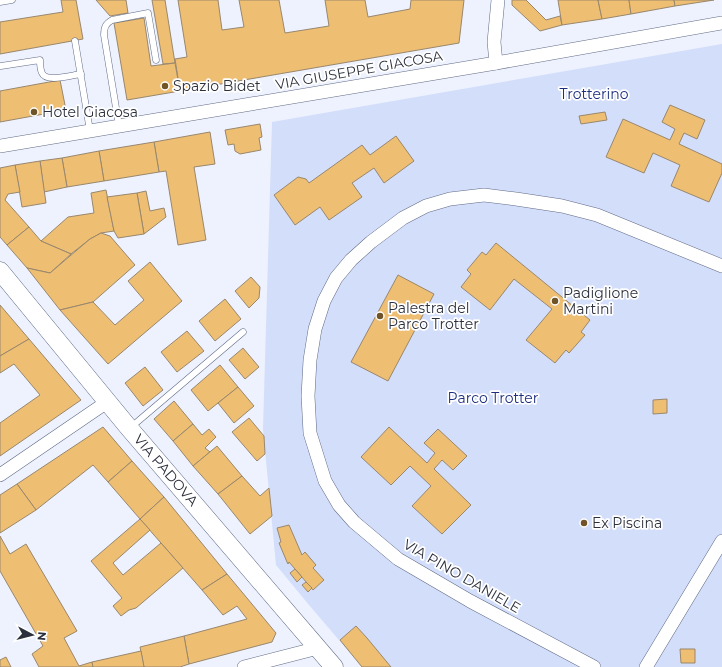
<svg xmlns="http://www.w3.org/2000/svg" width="722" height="667" viewBox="0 0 722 667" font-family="Montserrat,sans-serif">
	<rect width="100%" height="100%" fill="#edf2fe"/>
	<!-- green -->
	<path fill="#d3defb" d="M722,44V667H362L309,605L276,565L263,429L272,122Z"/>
	<!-- building -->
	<g fill="#eebe73" stroke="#99876d">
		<path d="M61,0H76L83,39L0,54V22L63,12Z"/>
		<path d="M96,0H126L128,13L110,16Z"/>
		<path d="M152,0H165L175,63L163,64Z"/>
		<path d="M178,0H218L222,30L244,27L239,0H279L285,33L329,26L325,0H365L368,17L410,9L411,0H464L459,43L180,91L175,59L187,57Z"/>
		<path d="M512,0H526L546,20L560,16L562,25L540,31L512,5Z"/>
		<path d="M558,0H598L602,19L562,25Z"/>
		<path d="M598,0H629L631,14L602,19Z"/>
		<path d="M629,0H674L675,6L631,14Z"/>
		<path d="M674,0H714L675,6Z"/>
		<path d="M144,18L151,66L175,63L180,91L127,100L114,23Z"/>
		<path d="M60,80L66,110L0,122V91Z"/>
		<path d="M670,105L705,120L697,139L684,133L679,144L722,164V173L709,202L671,186L680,165L653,153L644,173L606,157L623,119L670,140L675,129L662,122Z"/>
		<path d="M605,112L607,120L581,124L579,116Z"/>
		<path d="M260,124L262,137L259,138L261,150L240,154L235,151L234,144L228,145L225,130Z"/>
		<path d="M210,132L215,164L194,167L206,240L178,245L166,171L159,172L154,142Z"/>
		<path d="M396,136L414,161L384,183L374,168L352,183L362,197L329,220L320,207L295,225L274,195L298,177L306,179L309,183L362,145L370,155Z"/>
		<path d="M154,142L159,172L104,181L99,151Z"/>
		<path d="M99,151L104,181L67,187L62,158Z"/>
		<path d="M62,158L67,187L44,192L40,161Z"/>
		<path d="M40,161L46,203L22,207L15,165Z"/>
		<path d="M15,165L20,192L8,194L5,200L29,227L7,245L0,237V168Z"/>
		<path d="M106,190L114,231L101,233L90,239L71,254L41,241L68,217L94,213L91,193Z"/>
		<path d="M146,191L150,211L164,208L166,217L144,234L137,193Z"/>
		<path d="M137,193L144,234L118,238L114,231L107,197Z"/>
		<path d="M29,227L41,241L71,254L50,273L27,268L7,245Z"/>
		<path d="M101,233L110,236L135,265L93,302L60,310L27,268L50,273L90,239Z"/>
		<path d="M496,243L590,320L581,332L585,335L569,353L566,350L555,363L526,340L552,309L514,279L490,310L461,287L471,274L467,270L482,252L486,255Z"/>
		<path d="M150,262L182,301L108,364L60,310L93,302L115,325L144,300L128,281Z"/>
		<path d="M398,275L434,294L388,381L351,362Z"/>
		<path d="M251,277L260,287L259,298L249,308L235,291Z"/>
		<path d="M225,299L241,319L215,341L199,321Z"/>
		<path d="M0,305L29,339L0,356Z"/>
		<path d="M187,331L204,351L177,372L161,352Z"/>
		<path d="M29,339L81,400L0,456V423L40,395L14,364L0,373V356Z"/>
		<path d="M243,348L259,367L245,379L229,360Z"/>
		<path d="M220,365L238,387L208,411L191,390Z"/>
		<path d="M145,367L163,390L143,406L125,383Z"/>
		<path d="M238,387L254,406L234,423L218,403Z"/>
		<path d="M667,399V413L653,414V400Z"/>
		<path d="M174,401L193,424L173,441L154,419Z"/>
		<path d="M249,418L264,436L265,454L257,461L232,432Z"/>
		<path d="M193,424L202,435L209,429L216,437L205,448L210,452L193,466L173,441Z"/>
		<path d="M103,427L132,461L108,482L93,465L36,510L17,484Z"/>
		<path d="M389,427L427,463L435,453L424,443L438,429L467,456L453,470L442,460L434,469L471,505L442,534L412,506L431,486L410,466L391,485L361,457Z"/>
		<path d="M217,446L242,476L218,494L193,466Z"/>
		<path d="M132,461L164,497L140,519L108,482Z"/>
		<path d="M242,476L260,496L269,488L272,516L250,534L218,494Z"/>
		<path d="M17,484L36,510L0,533V495Z"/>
		<path d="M164,497L227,574L202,590L140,519Z"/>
		<path d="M140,519L150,530L113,563L123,575L161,543L183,568L136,608L129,610L121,616L113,606L122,598L91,561Z"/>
		<path d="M289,525L302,555L305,552L316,565L313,568L324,580L313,590L289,562L288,564L287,562L279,543L281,542L277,528Z"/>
		<path d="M0,536L10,554L26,544L77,631L64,638L79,666L92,662L93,667H39L32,654L43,646L0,571Z"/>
		<path d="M295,569L302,577L297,582L290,573Z"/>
		<path d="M227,574L276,633L272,642L189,664L184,636L247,619L237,606L223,615L202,590Z"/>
		<path d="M306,582L312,588L308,592L302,585Z"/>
		<path d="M356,626L367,638L391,667H362L340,640Z"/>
		<path d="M184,636L189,664L180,667H144L140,647Z"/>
		<path d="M680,649H695V663H681Z"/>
		<path d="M141,651L144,667H93L92,662Z"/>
		<path d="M6,657L11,667H0V660Z"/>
	</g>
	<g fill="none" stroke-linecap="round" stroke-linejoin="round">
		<defs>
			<g id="lane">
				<path d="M0,2L12,0"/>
				<path d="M75,41L90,131"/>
				<path d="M1,66L40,60C40,64 40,69 42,73C46,83 72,75 81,74"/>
				<path d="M119,126L104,35C104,28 105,24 112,20L148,13L156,60"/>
				<path d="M130,428L243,332"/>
			</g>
			<g id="street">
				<path d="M496,63L494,42L498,0"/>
				<path d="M0,146L496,63L722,23"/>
				<path d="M0,475L107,402"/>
				<path d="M244,667L318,648"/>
				<path d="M594,667L470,601L398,559L354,522L339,505L325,481L310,433L308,396L310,360L315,329L324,301L336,278L351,260L371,242L403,218L426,206L450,199L484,195L516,199L562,206L597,215L722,266"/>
				<path d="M646,667L722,541"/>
			</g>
			<path id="secondary" d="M0,271L129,428L334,667"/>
		</defs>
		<!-- lane casing -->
		<use href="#lane" stroke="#616b85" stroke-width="7"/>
		<!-- street casing -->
		<use href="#street" stroke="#616b85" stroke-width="14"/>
		<!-- secondary casing -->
		<use href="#secondary" stroke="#616b85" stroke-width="19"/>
		<!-- lane -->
		<use href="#lane" stroke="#fff" stroke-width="6"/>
		<!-- street -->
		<use href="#street" stroke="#fff" stroke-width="13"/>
		<!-- secondary -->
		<use href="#secondary" stroke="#fff" stroke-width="18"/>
	</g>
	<!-- markers -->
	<g fill="#705427" stroke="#fff" stroke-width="1.5">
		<circle cx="165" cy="86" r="4"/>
		<circle cx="34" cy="112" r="4"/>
		<circle cx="555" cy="301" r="4"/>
		<circle cx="380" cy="316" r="4"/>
		<circle cx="584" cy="523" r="4"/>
	</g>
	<g text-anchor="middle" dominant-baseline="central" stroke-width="3.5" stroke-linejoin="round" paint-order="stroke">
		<!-- street labels -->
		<g font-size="14" fill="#2c303c" stroke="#fff">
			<text transform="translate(359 70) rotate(-10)">VIA GIUSEPPE GIACOSA</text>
			<text transform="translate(166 470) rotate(49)">VIA PADOVA</text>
			<text transform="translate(462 576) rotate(30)">VIA PINO DANIELE</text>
		</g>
		<!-- poi labels -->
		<g font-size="14" fill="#2c303c" stroke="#fff" text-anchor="start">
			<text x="173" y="86">Spazio Bidet</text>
			<text x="42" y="112">Hotel Giacosa</text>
			<text x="563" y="293">Padiglione<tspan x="563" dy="16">Martini</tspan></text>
			<text x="388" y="308">Palestra del<tspan x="388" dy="16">Parco Trotter</tspan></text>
			<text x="592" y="523">Ex Piscina</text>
		</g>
		<!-- park labels -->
		<g font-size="14" fill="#1c2e7f" stroke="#fff">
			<text x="594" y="94">Trotterino</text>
			<text x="493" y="398">Parco Trotter</text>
		</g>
	</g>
	<!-- north arrow -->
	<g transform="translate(32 635) rotate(97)" stroke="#ffffff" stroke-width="3" paint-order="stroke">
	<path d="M0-3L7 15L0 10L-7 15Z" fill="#2c303c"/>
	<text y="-6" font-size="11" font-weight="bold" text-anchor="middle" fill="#2c303c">N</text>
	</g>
</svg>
